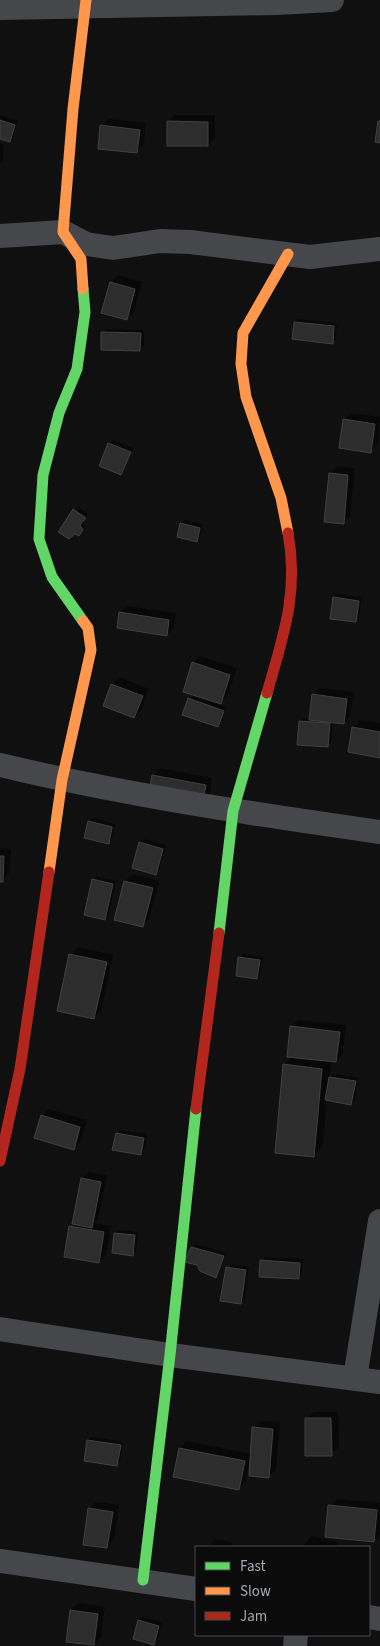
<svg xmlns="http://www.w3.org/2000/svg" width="380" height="1646" viewBox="0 0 380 1646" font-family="'Source Sans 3',sans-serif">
	<rect width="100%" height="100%" fill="#101011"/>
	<!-- shadow -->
	<g fill="#0007">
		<path d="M0,115L18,121L13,137L9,141L0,138Z"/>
		<path d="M175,115H215V138L208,145L168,122Z"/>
		<path d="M109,119L146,123L144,144L137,152L101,126Z"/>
		<path d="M0,144H4L3,161L0,164Z"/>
		<path d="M118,275L142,282L134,312L126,319L111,283Z"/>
		<path d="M298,319L337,323L336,339L332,342L295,323Z"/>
		<path d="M106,329L144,330V346L140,349L103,333Z"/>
		<path d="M351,413L380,417L378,444L370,451L344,420Z"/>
		<path d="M113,440L133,448L121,474L109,444Z"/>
		<path d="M337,466L355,468L350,516L343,523L330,473Z"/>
		<path d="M78,506L88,514L83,520L85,526L82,531L79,535L75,532L59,531Z"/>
		<path d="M185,520L203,524L200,537L196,540L178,536L181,523Z"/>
		<path d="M338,594L362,597L359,617L355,621L334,597Z"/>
		<path d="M127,606L176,613L174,627L167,635L120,613Z"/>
		<path d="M200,656L237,668L228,695L219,704L227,707L217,726L189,698L193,694V663Z"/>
		<path d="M120,677L149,689L141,710L134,717L112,685Z"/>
		<path d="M320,688L354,692L350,716L343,723L333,722L331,742L327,746L300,722L304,718L310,719L313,695Z"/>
		<path d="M360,720L380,723V757L353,727Z"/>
		<path d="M160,768L212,778L210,793L203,800L153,776Z"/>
		<path d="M93,818L115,824V827L90,821Z"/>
		<path d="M90,821V823L114,829L112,839L108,843L85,837Z"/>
		<path d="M144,839L166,845L159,870L155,874L140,843Z"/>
		<path d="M0,848L11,849L9,873L2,881L0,880Z"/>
		<path d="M133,874L159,881L149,919L142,926L125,881Z"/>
		<path d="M97,876L116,881L109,915L105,918L93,880Z"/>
		<path d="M78,947L113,955L101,1011L94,1018L71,955Z"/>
		<path d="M243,954L263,957L260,974L257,978L240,957Z"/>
		<path d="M298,1020L346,1025L343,1053L336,1061L331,1060L330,1078L334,1074L359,1078L355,1100L351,1104L327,1099L323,1146L313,1156L284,1065L293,1056L291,1027Z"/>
		<path d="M49,1109L87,1120L81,1141L73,1149L42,1116Z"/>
		<path d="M120,1130L147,1134L145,1150L141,1153L117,1134Z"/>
		<path d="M89,1172L107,1175L98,1219L95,1223L111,1226L106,1254L99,1262L71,1227L74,1223L82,1179Z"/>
		<path d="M119,1230L138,1232L136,1251L133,1255L115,1233Z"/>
		<path d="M196,1244L226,1253L219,1273L216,1276L192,1248Z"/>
		<path d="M265,1257L303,1259L302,1275L299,1278L261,1261Z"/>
		<path d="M231,1264L249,1267L245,1299L241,1303L227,1268Z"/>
		<path d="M314,1412H338L339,1447L331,1454L306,1419Z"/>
		<path d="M261,1421L280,1422L276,1470L268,1477L249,1464L246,1481L239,1488L180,1448L187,1441L252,1454L254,1428Z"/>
		<path d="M92,1437L123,1442L120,1461L117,1465L88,1440Z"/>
		<path d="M337,1499L380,1503V1534L374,1540L330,1506Z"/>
		<path d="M96,1502L119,1505L114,1540L107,1547L89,1509Z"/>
		<path d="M311,1536L339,1542L338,1547H303Z"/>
		<path d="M215,1539L232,1542L231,1547H210Z"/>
		<path d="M79,1603L105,1607L101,1637L94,1644L71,1610Z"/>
		<path d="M142,1617L162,1622L158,1640L154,1644L139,1621Z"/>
	</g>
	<!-- building -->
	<g fill="#2d2d2e" stroke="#404144">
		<path d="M0,120L15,125L10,142L0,139Z"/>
		<path d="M167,121L208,122V146H167Z"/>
		<path d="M378,121H380V143L375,142Z"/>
		<path d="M100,125L140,130L137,153L98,149Z"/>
		<path d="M110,282L135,289L127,320L101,313Z"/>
		<path d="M294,322L334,326L333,344L292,339Z"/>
		<path d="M101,332L141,333L140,351L101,350Z"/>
		<path d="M343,419L375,424L371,453L339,448Z"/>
		<path d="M108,443L131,452L121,475L99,466Z"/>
		<path d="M329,473L348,475L344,524L324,522Z"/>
		<path d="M73,509L86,518L80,525L83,530L79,536L75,534L69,539L58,532Z"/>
		<path d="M180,523L200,528L197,542L177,537Z"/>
		<path d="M333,597L359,601L356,622L330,619Z"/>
		<path d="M119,612L169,620L167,636L117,628Z"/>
		<path d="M192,662L230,675L221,704L183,692Z"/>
		<path d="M111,684L143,696L134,718L103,706Z"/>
		<path d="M312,694L347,699L344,724L309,720Z"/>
		<path d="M188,698L224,711L218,727L182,715Z"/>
		<path d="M299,721L330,723L328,747L297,745Z"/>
		<path d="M352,727L380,732V758L348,752Z"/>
		<path d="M152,775L206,785L203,801L149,792Z"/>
		<path d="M88,821L112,827L109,844L84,838Z"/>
		<path d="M139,842L163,849L156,875L132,868Z"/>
		<path d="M0,856H4L3,882H0Z"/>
		<path d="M92,879L113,884L105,920L84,915Z"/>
		<path d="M124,881L153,888L143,927L114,920Z"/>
		<path d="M69,954L107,962L94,1019L57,1011Z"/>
		<path d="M238,957L260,960L257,979L236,976Z"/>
		<path d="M290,1026L340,1032L336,1062L287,1057Z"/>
		<path d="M283,1064L322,1069L314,1157L275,1153Z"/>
		<path d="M329,1077L356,1081L351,1105L325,1100Z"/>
		<path d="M41,1115L80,1127L74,1150L34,1138Z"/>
		<path d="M116,1133L144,1138L141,1155L112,1150Z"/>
		<path d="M81,1178L101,1182L92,1228L72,1224Z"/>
		<path d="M69,1226L104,1232L99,1263L64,1257Z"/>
		<path d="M114,1233L135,1235L133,1256L112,1253Z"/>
		<path d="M191,1247L224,1256L216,1278L200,1271L197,1265L184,1262Z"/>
		<path d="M260,1260L300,1263L299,1279L259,1277Z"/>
		<path d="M226,1267L246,1270L241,1304L220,1301Z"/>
		<path d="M305,1418H331L332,1456H305Z"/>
		<path d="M252,1427L273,1429L269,1478L249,1476Z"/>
		<path d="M87,1440L121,1445L117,1466L84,1461Z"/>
		<path d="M179,1448L245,1461L239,1490L173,1477Z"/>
		<path d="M328,1505L377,1510L374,1542L325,1537Z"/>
		<path d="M88,1508L113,1512L107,1548L83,1545Z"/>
		<path d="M70,1610L98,1614L94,1645L66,1642Z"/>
		<path d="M138,1620L159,1626L154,1645L133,1639Z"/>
	</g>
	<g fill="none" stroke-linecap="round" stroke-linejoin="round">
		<!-- street -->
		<g stroke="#45474a" stroke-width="24">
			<path d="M0,8L276,3L332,0"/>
			<path d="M0,236L63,232L86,244L113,248L160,241L190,242L310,257L380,249"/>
			<path d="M0,765C125,795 253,814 380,832"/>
			<path d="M0,1329L170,1355L380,1382"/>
			<path d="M355,1378L380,1221"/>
			<path d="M0,1561L196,1589"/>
			<path d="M369,1617L380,1619"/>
			<path d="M295,1646L296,1635"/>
		</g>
		<!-- fast -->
		<g stroke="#63d668" stroke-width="11">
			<path d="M83,621L52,577L39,539L43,475L59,413L77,369L85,312L83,289"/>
			<path d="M219,933L233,811L267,693"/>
			<path d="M143,1580L170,1355L196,1109"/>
		</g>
		<!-- slow -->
		<g stroke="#ff974d" stroke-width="11">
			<path d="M83,289L81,259L63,232L73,109L86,0"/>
			<path d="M288,533L281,498L246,397L241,364L243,333L288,254"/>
			<path d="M49,872L62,780L91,650L88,628L83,621"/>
		</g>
		<!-- jam -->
		<g stroke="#b3261e" stroke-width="11">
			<path d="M267,693C283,637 299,593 288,533"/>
			<path d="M196,1109L219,933"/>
			<path d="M0,1161L20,1069L49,872"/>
		</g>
	</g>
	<!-- legend -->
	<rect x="195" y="1546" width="175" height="90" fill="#0b0b0c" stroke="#484a4e"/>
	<rect x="205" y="1562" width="25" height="8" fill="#63d668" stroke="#484a4e"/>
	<text x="240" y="1571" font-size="15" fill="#a3a8b1">Fast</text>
	<rect x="205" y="1587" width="25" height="8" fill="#ff974d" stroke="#484a4e"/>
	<text x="240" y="1596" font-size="15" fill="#a3a8b1">Slow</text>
	<rect x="205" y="1612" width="25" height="8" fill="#b3261e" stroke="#484a4e"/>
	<text x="240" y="1621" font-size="15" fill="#a3a8b1">Jam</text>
</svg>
